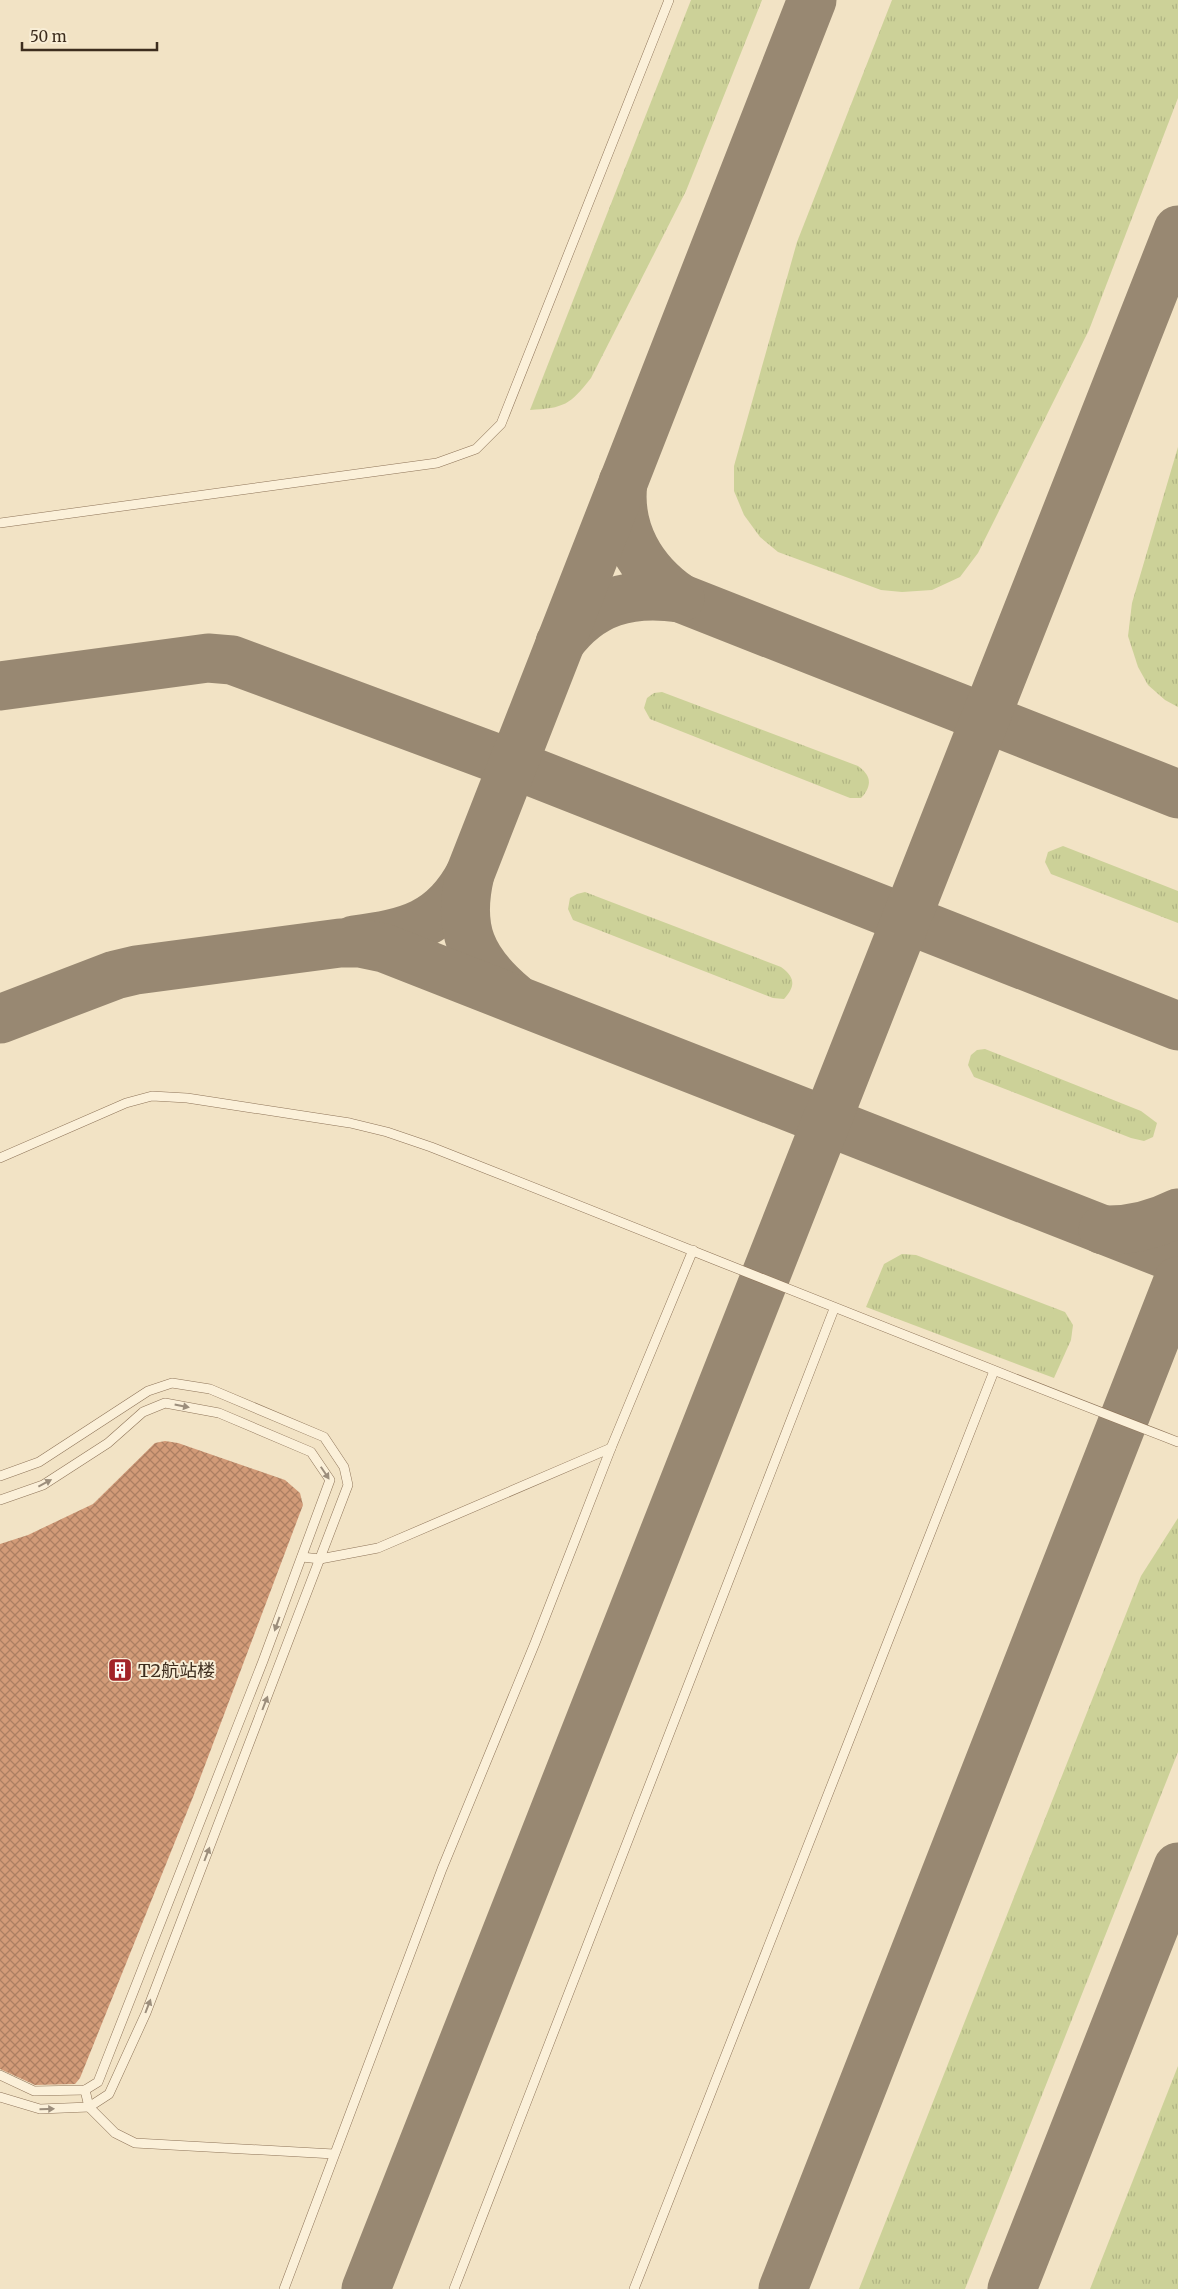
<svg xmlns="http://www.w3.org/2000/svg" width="1178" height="2289" viewBox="0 0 1178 2289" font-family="Merriweather,'Noto Sans SC',serif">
	<defs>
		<pattern id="grass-tufts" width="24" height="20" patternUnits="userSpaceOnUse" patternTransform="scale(1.25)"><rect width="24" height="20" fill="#ccd198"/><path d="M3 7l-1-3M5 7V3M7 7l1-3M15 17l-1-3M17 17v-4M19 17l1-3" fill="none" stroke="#b0b483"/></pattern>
		<pattern id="building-cross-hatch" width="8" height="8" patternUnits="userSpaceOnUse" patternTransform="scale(1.25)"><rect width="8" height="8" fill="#d29b78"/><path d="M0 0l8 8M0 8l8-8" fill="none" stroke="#ac7f62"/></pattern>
	</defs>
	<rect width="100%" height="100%" fill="#f2e3c5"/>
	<!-- grass -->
	<g fill="url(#grass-tufts)">
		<path d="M691,0H762L686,191L591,378C570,405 564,408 530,410Z"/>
		<path d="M892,0H1178V98L1089,330L978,553L960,577L932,590L902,592L881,590L778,552L760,537L744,515L734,491V466L797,242Z"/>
		<path d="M1178,447V707L1165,700L1148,685L1138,667L1128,636L1132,603Z"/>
		<path d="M662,692L858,766C872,776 872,786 861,798H850L650,719L644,708L647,698L654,693Z"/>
		<path d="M1063,846L1178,891V923L1051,874L1045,862L1048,852Z"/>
		<path d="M585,892L781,967C795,977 796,986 784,999L773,998L573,920L568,909L570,898L577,894Z"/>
		<path d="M985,1049L1141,1111L1157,1123L1153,1137L1144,1141L1131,1138L974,1077L968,1065L971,1055L977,1050Z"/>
		<path d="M902,1254L916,1255L1065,1312L1073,1325L1071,1340L1054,1378L866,1307L884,1264Z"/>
		<path d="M1178,1518V1752L965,2289H859L1141,1576Z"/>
		<path d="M1178,2066V2289H1090Z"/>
	</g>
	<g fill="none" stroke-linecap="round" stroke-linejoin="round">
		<!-- taxiway -->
		<g stroke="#988872" stroke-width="49">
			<path d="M680,598L1178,794"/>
			<path d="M560,643C591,601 630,591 680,598C641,571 617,530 623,482"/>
			<path d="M0,686L208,658L232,660L512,764L1178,1026"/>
			<path d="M354,940C407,933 443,925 470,874"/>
			<path d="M514,997C471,961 457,929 470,874L812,0"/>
			<path d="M0,1019L115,975L136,970L340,943H360L384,948L1178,1259"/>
			<path d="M1103,1230C1130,1231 1154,1225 1178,1213"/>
			<path d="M366,2289L1178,230"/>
			<path d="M783,2289L1178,1281"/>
			<path d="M1012,2289L1178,1867"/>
		</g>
	</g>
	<!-- building -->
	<path fill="url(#building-cross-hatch)" d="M165,1441L178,1443L285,1480L300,1493L303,1505L193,1797L80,2078L75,2084L35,2085L0,2069V1544L28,1535L93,1504L155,1443Z"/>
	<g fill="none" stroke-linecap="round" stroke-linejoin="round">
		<defs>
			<g id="service">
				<path d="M0,523L437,463L476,449L501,424L669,0"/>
				<path d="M0,1158L126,1103L152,1096L187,1098L350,1123L387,1132L431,1147C680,1245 928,1346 1178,1442"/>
				<path d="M0,1476L39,1462L148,1391L172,1383L210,1389L324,1437L344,1467L348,1485L146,2013L109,2094L89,2107L40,2109L0,2097"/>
				<path d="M0,1500L43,1485L108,1443L143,1412L165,1403L219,1413L311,1452L330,1480L263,1661L98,2082L85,2090L34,2091L0,2075"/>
				<path d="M302,1557L320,1559L378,1548L611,1448"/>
				<path d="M85,2090L89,2107L115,2133L135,2143L334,2154"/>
				<path d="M284,2289L442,1869L535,1643L611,1448L693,1250"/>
				<path d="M454,2289L834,1309"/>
				<path d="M634,2289L994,1371"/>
			</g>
		</defs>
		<!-- service casing -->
		<use href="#service" stroke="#8e7459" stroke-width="10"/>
		<!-- service -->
		<use href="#service" stroke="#fbf0d9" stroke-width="9"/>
	</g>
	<!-- one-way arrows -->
	<defs><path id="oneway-solid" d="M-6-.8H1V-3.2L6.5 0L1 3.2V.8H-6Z" transform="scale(1.25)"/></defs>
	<g fill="#9c8e7c">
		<use href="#oneway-solid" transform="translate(182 1406) rotate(11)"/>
		<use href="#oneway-solid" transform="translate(325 1473) rotate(56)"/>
		<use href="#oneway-solid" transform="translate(45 1483) rotate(-28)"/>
		<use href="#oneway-solid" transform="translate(277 1624) rotate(110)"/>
		<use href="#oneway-solid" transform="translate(265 1703) rotate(-69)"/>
		<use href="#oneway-solid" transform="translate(207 1854) rotate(-69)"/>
		<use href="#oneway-solid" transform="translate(148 2006) rotate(-69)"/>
		<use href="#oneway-solid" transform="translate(47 2109) rotate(-1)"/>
	</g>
	<!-- icons -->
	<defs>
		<symbol id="building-square" viewBox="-11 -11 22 22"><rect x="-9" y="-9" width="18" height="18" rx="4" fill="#a22429" stroke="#f8edd5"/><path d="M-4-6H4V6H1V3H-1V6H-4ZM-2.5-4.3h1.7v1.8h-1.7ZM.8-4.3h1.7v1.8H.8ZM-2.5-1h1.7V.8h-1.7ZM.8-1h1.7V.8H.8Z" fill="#fff"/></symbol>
	</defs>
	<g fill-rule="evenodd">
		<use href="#building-square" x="106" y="1656" width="28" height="28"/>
	</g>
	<g text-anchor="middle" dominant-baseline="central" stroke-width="4" stroke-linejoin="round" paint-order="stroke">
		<!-- poi labels -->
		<g font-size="18" fill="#3d2d1e" stroke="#f8edd5" text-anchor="start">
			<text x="138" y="1670">T2航站楼</text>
		</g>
	</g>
	<!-- scale -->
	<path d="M22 42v8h135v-8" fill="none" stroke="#3d2d1e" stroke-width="2.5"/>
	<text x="30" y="42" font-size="15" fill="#3d2d1e" stroke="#f8edd5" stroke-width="4" paint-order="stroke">50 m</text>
</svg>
